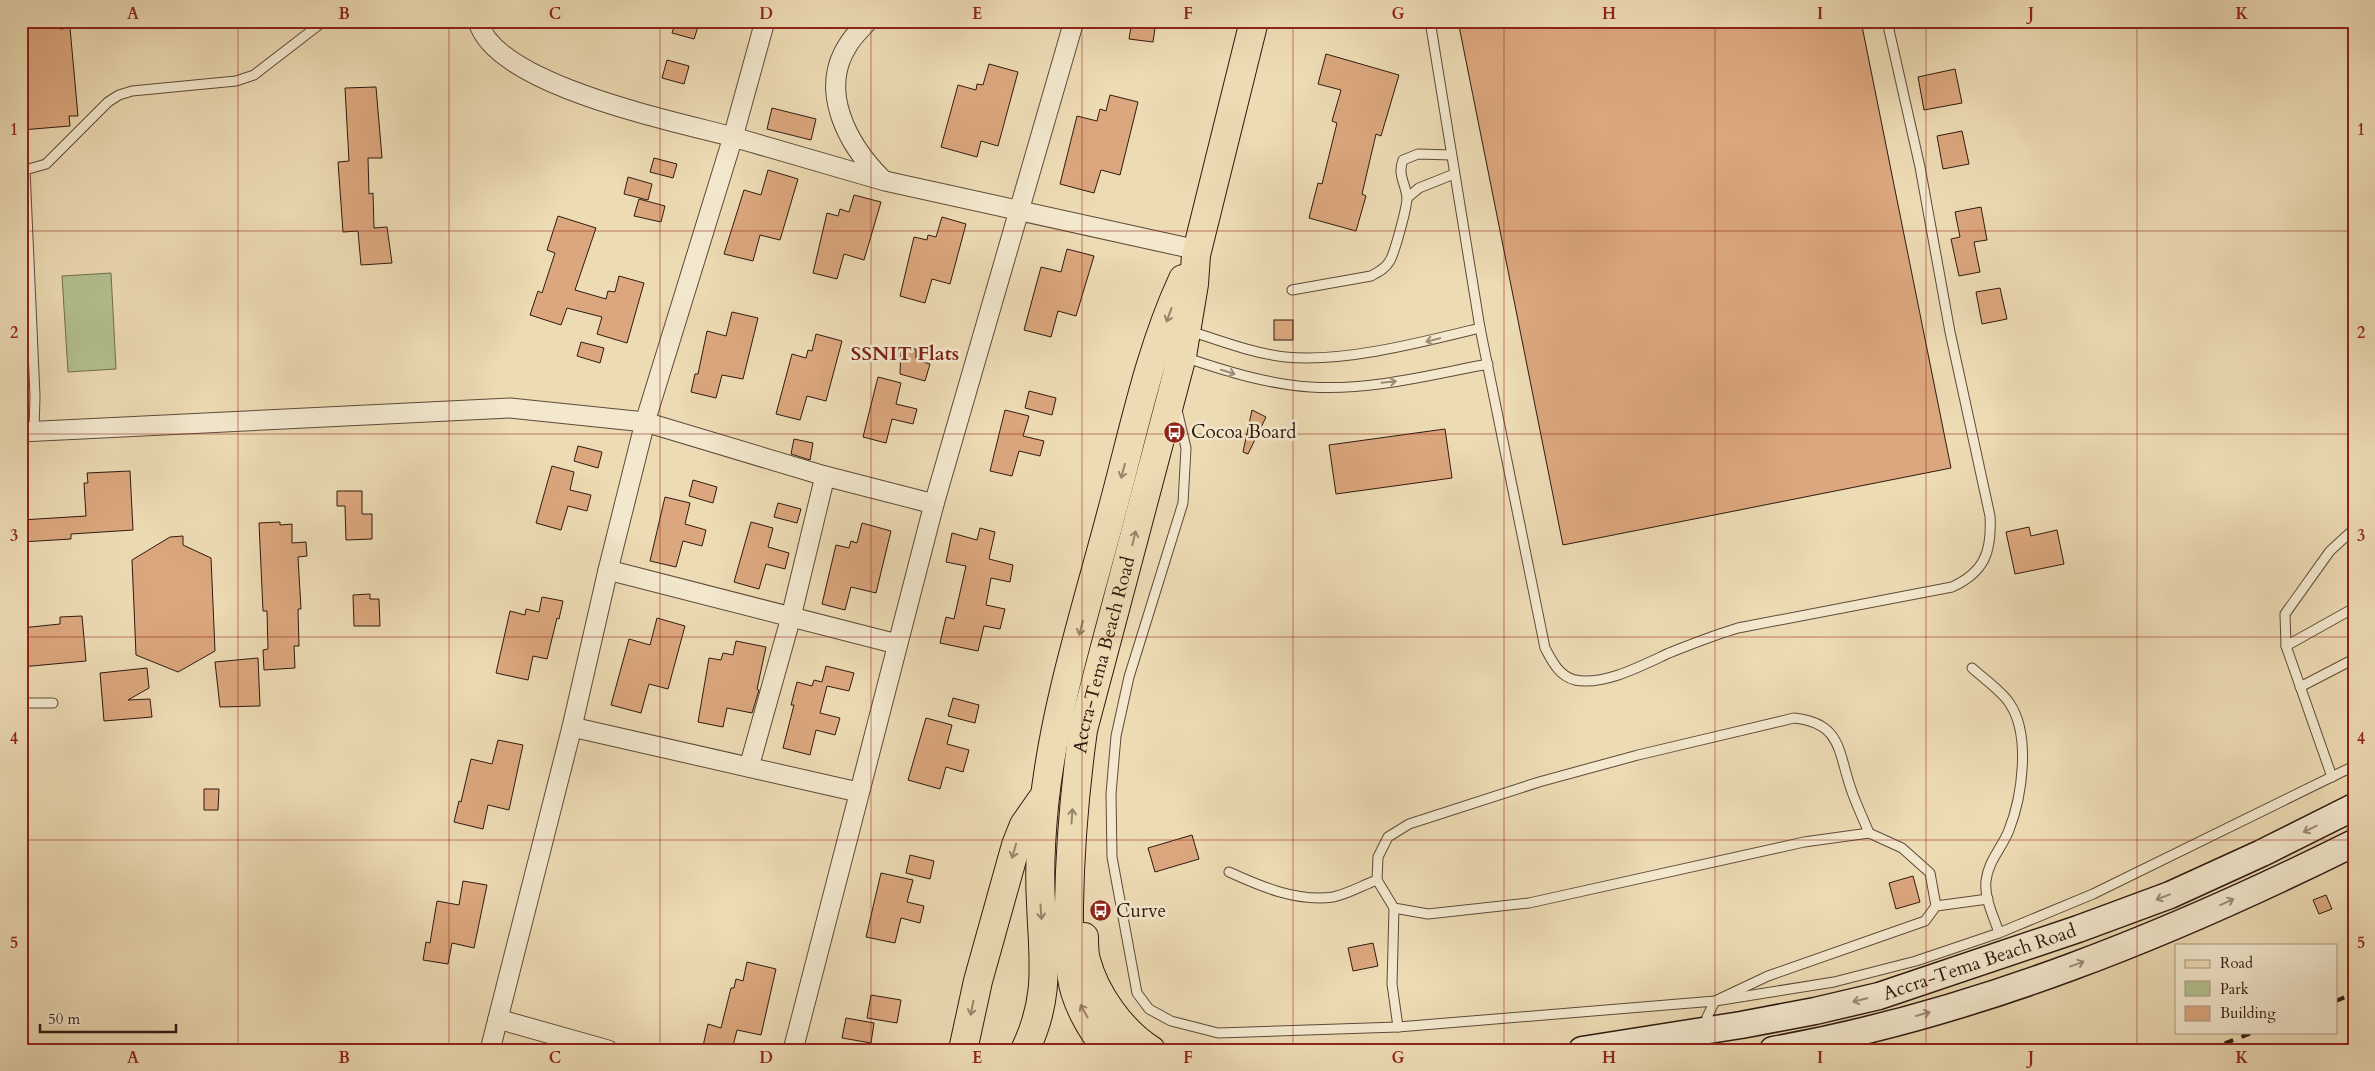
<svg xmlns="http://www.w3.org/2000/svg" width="2375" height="1071" viewBox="0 0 2375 1071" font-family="Cardo,serif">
	<rect width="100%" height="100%" fill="#eddbb4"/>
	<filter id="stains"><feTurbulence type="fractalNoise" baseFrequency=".004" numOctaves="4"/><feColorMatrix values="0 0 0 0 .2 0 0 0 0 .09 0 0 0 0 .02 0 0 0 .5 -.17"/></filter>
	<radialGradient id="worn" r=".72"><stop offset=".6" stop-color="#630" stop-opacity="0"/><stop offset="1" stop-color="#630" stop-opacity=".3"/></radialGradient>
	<!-- green -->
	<path fill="#b4c190" stroke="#726e50" d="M111,273L116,369L68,372L62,276Z"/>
	<!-- building -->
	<g fill="#dca77e" stroke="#2f1a10">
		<path d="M21,21H59L60,29L70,28L78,116H69L70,126L21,130Z"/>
		<path d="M676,21H700L694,39L672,33Z"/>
		<path d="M1132,21H1156L1153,42L1129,39Z"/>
		<path d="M1458,21H1861L1951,468L1563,545Z"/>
		<path d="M1326,54L1399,75L1381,136L1376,134L1362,194L1366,196L1356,231L1309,218L1318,183L1322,184L1337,123L1332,121L1341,90L1318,84Z"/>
		<path d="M667,60L689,66L684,84L662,78Z"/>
		<path d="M989,64L1018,72L998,146L981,141L977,157L941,147L958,85L976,90L977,84L983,85Z"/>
		<path d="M1955,69L1962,103L1924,110L1918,77Z"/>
		<path d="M376,87L382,158H368L369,194L373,193L374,228L387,227L392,263L361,265L358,231L343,232L338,162L349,161L345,88Z"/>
		<path d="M1110,95L1138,102L1120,175L1101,170L1094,193L1060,184L1077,116L1097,121L1100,109L1106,111Z"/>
		<path d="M772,108L816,119L811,140L767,129Z"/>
		<path d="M1962,131L1969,164L1943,169L1937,136Z"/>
		<path d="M654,158L677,164L673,178L650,172Z"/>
		<path d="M768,170L798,179L780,240L760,235L753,261L724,254L744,190L761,195Z"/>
		<path d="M628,177L652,184L648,200L624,194Z"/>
		<path d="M854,195L881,202L864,260L844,254L837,279L813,273L827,213L838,216L840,209L849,212Z"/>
		<path d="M639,199L665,206L661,222L634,216Z"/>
		<path d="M1981,207L1987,240L1974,242L1980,272L1959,276L1951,239L1960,237L1955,212Z"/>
		<path d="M558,216L596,228L575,290L606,299L608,291L615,292L619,276L644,283L627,343L597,334L602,317L567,308L561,325L530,315L538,291L542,293L555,253L547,250Z"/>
		<path d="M942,217L966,224L950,284L932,279L925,303L900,296L914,237L927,240L928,235L936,237Z"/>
		<path d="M1067,249L1094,256L1076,316L1058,311L1051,337L1024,330L1041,267L1061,272Z"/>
		<path d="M2000,288L2007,319L1982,324L1976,292Z"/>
		<path d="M732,312L758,318L743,379L722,375L716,398L691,392L695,374H698L707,331L726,336Z"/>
		<rect x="1274" y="320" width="19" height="20"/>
		<path d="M816,334L842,341L826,401L807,396L800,420L776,414L792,354L806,358L808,350L812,351Z"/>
		<path d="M581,342L604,348L600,363L577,356Z"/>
		<path d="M901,348L916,349V360L930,364L925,381L900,374Z"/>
		<path d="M878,377L901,383L896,404L917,409L913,424L892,419L886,443L863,437Z"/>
		<path d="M1029,391L1056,398L1052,415L1025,408Z"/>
		<path d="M1005,410L1029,416L1023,436L1044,441L1040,456L1019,451L1012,476L990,471Z"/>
		<path d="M1252,410L1266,417L1248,454L1243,452Z"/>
		<path d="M1445,429L1452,478L1336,494L1329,445Z"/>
		<path d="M794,439L813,443L810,460L791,454Z"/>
		<path d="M578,446L602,452L598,468L574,461Z"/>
		<path d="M552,466L574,472L570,490L591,495L587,511L568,506L561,530L536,523Z"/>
		<path d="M130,471L133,530L71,534V539L21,542V520L86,516L84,483H88L87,473Z"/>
		<path d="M693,480L717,487L713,503L689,496Z"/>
		<path d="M337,491H362V514H372V539L346,540L345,506H337Z"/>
		<path d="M665,497L690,503L685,524L706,530L702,546L683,541L676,567L650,561Z"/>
		<path d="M778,503L801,509L797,523L774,517Z"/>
		<path d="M280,522V525L292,524V543L306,542L307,556L298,557L301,609H298L299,646H294L295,668L264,670L263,650L268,649L267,611H263L259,523Z"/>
		<path d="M751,522L773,528L768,547L789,553L785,569L766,564L759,589L734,582Z"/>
		<path d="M862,523L891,531L876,593L851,587L845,610L822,604L836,545L849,548L851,541L857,543Z"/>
		<path d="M2029,527L2031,536L2057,530L2064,564L2015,574L2006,532Z"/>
		<path d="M980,528L995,532L989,559L1013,565L1010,582L991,578L986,605L1005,609L1000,629L984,626L978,651L940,643L946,617L954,619L966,566L946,562L952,533L977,540Z"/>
		<path d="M183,536V545L211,558L215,651L178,672L136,655L132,560L170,537Z"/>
		<path d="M370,594V599H379L380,626H354L353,595Z"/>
		<path d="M542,597L563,601L559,619L557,618L547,659L533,656L528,680L496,673L510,611L525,615L526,609L539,612Z"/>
		<path d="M82,616L86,661L21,667V628L60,624V617Z"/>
		<path d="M657,618L685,626L668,689L649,684L641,713L611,705L629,639L650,645Z"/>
		<path d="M736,641L766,647L757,689L759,690L752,713L727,708L723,727L698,722L709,658L721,660L723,653L733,655Z"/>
		<path d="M258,658L260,706L220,707L215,662Z"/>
		<path d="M826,666L854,673L849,691L827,686L820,713L840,718L835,735L816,730L810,755L783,748L794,705H791L797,682L812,686L814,680L822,682Z"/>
		<path d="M147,668L149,688L128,700L150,699L152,717L104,721L100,673Z"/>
		<path d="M953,698L979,705L975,723L948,716Z"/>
		<path d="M926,718L952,725L947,744L969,750L963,772L946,767L940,789L908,780Z"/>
		<path d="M498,740L523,745L509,810L488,805L483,829L454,822L459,801L461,802L471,759L492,764Z"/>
		<path d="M204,789H219L218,810H204Z"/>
		<path d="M1192,835L1199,859L1155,872L1148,848Z"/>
		<path d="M910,855L934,861L930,879L906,873Z"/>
		<path d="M881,873L913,880L907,902L924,906L920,923L901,918L895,943L866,937Z"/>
		<path d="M1913,876L1920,902L1896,909L1889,883Z"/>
		<path d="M463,881L487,885L474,948L452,943L448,964L423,960L426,942L430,943L437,901L459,905Z"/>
		<path d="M2326,895L2332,909L2319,914L2313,900Z"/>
		<path d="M1373,943L1378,966L1353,971L1348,948Z"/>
		<path d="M747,962L776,969L761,1035L737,1030L732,1050H719L703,1046L708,1024L721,1028L731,988H734L736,979L743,981Z"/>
		<path d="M871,995L901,1000L897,1023L867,1018Z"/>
		<path d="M846,1018L874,1023L871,1043L842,1038Z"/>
	</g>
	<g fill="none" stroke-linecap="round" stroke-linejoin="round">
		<defs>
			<g id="service">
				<path d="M1430,21L1480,328L1545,648C1552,661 1559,676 1575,680C1604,686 1643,665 1669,653C1692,644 1714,635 1738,628L1952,587C1985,572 1992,551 1990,516L1950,332L1920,167L1887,21"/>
				<path d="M1407,198L1419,188L1454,174"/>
				<path d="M1292,290L1371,276C1378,272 1385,269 1389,262C1394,256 1407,207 1407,198C1406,184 1397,175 1403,160L1418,154L1451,155"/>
				<path d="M1190,331C1221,341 1252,353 1285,357C1343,363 1423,342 1480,328"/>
				<path d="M1184,357C1225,371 1267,384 1310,387C1369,391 1430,375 1488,364"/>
				<path d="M1177,410L1186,448L1183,503L1129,677L1116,736L1111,794L1112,857L1137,993L1149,1009L1171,1021L1218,1033L1398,1027L1715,1001L1834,982L1916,961L1999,933L2093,894L2354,766"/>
				<path d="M34,431L35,396L25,170L46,164L108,102L119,95L132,91L236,81L254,75L324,21"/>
				<path d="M2286,646L2354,608"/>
				<path d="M1972,668C1983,678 2003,692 2010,704C2031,736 2022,797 2009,830C2002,848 1988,861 1986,881C1984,898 1994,917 1999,933"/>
				<path d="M2300,687L2354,659"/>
				<path d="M21,703H53"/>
				<path d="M2332,777L2286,646L2285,614L2330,551L2354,529"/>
				<path d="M1229,872C1262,887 1297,902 1333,897C1348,894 1363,885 1377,880"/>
				<path d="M1936,906L1988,899"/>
				<path d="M1394,908L1392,984L1398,1027"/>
				<path d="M1706,1028L1707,1017L1715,1001L1768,976L1925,921L1936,906L1930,873L1902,848L1869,833L1804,842L1529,903L1428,914L1394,908L1377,880L1378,857L1388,837L1409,824L1539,782L1638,755L1794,718C1842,723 1838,752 1851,789C1856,804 1863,818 1869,833"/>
			</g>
			<g id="minor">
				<path d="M478,21C494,85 674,121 733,137L765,21"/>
				<path d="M868,21C861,29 853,36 848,45C818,91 848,145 882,179"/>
				<path d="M21,432L510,408L645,422L825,476L934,504"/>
				<path d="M608,570L897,644"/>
				<path d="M572,727L858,792"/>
				<path d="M749,767L791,617L825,476"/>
				<path d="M498,1019L608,1050"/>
				<path d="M490,1050L572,727L608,570L645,422L733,137L885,181L1198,250"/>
				<path d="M793,1050L934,504L1074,21"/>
			</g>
			<g id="secondary">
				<path id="s1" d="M1582,1050L1741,1025L1815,1011L1879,996L2078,929L2170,895L2262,853L2354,807"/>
				<path d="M1773,1050C1975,1014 2171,934 2354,843"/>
			</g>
			<g id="primary">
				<path d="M1084,937C1084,945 1084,953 1086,960C1095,994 1121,1031 1151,1050"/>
				<path d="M963,1050L978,981L1016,845L1024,825L1045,795"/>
				<path d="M1025,1050C1051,996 1043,959 1041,902C1039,870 1041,837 1044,806C1054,708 1087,606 1112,511C1133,434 1149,352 1183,279"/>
				<path id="s2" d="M1111,1050C1093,1037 1075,1000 1072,978C1068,954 1069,929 1069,905C1070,846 1075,788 1083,730L1182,356L1194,284L1196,255L1254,21"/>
			</g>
		</defs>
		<!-- service casing -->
		<use href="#service" stroke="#5e4a39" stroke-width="11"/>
		<!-- minor casing -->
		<use href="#minor" stroke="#5e4a39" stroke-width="21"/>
		<!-- secondary casing -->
		<use href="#secondary" stroke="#2f1a10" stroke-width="29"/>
		<!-- primary casing -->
		<use href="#primary" stroke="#2f1a10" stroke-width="30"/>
		<!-- service -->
		<use href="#service" stroke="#f3e8ce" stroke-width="9"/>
		<!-- minor -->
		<use href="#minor" stroke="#f3e8ce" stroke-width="19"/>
		<!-- secondary -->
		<use href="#secondary" stroke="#f3e8ce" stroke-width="26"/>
		<!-- primary -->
		<use href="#primary" stroke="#eddbb4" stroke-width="28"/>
		<!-- rail -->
		<g stroke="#2f1a10" stroke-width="4" stroke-dasharray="9 9" stroke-linecap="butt">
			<path d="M2336,1001L2354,993"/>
			<path d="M2208,1050L2254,1032"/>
		</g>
	</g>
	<!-- one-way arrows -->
	<defs><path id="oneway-shaft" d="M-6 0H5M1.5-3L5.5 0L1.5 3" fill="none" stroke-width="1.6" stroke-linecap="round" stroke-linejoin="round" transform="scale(1.25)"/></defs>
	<g stroke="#98846a">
		<use href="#oneway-shaft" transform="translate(1169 315) rotate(110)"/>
		<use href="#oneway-shaft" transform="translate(1123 471) rotate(105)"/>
		<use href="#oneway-shaft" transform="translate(1134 538) rotate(-76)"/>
		<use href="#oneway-shaft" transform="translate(1081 628) rotate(105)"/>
		<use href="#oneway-shaft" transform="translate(1072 816) rotate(-86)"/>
		<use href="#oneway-shaft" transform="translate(1014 851) rotate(106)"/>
		<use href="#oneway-shaft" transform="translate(1041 912) rotate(86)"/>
		<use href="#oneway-shaft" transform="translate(972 1008) rotate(101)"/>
		<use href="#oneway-shaft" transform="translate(1084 1011) rotate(-119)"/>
	</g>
	<g stroke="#9b8b78">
		<use href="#oneway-shaft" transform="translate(1433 340) rotate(166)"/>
		<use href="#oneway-shaft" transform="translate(1228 372) rotate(17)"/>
		<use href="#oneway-shaft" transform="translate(1389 382) rotate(-6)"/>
		<use href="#oneway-shaft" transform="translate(2310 829) rotate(154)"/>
		<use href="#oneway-shaft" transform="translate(2163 897) rotate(159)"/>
		<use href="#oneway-shaft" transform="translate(2227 902) rotate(-24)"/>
		<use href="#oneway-shaft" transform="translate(2077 964) rotate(-20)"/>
		<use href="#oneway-shaft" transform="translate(1860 1000) rotate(166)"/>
		<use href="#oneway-shaft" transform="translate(1923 1014) rotate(-16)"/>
	</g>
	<!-- grid -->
	<path fill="none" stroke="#8f2418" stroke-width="1" stroke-opacity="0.55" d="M238,21V1050M449,21V1050M660,21V1050M871,21V1050M1082,21V1050M1293,21V1050M1504,21V1050M1715,21V1050M1926,21V1050M2137,21V1050M21,231H2354M21,434H2354M21,637H2354M21,840H2354"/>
	<!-- icons -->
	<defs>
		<symbol id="bus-disc" viewBox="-11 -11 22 22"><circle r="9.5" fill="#8f2418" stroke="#f3e8ce"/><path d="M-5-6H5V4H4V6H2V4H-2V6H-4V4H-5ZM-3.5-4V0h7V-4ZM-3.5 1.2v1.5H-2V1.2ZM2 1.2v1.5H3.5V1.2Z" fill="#fff"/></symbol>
	</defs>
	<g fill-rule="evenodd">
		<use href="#bus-disc" x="1162" y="420" width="25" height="25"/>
		<use href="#bus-disc" x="1088" y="898" width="25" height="25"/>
	</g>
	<g text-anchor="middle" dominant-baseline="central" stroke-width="5" stroke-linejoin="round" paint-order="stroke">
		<!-- poi labels -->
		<g font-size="19" fill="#2f1a10" stroke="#f3e8ce" text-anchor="start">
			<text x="1191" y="432">Cocoa Board</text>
			<text x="1116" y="911">Curve</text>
		</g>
		<!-- street labels -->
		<g font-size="19" fill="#2f1a10" stroke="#f3e8ce">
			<text stroke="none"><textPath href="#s2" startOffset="410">Accra-Tema Beach Road</textPath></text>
			<text stroke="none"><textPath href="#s1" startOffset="408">Accra-Tema Beach Road</textPath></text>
		</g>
		<!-- neighbourhood labels -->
		<g font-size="20" font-weight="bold" fill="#7a1f14" stroke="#f3e8ce">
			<text x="905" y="353">SSNIT Flats</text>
		</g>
	</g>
	<!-- margin -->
	<rect width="2375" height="1071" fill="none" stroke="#eddbb4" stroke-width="55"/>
	<!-- legend -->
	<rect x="2175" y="944" width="162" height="90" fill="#f3e8ce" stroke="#a59682"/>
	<rect x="2185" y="960" width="25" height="8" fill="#eddbb4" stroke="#a59682"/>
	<text x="2220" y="968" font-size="15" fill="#2f1a10">Road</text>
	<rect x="2185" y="981" width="25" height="15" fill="#b4c190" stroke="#a59682"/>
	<text x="2220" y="994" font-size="15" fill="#2f1a10">Park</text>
	<rect x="2185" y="1006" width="25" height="15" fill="#dca77e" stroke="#a59682"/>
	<text x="2220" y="1018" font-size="15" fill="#2f1a10">Building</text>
	<!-- scale -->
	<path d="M40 1024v8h136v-8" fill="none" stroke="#2f1a10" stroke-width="2.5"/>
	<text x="48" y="1024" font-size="15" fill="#2f1a10" stroke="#f3e8ce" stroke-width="4" paint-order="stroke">50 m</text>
	<rect x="28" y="28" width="2320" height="1016" fill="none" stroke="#8f2418" stroke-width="2"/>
	<g font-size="16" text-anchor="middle" font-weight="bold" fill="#8f2418">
		<text x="133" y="19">A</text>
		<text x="344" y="19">B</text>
		<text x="555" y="19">C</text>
		<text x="766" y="19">D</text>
		<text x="977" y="19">E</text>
		<text x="1188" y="19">F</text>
		<text x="1398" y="19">G</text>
		<text x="1609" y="19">H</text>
		<text x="1820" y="19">I</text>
		<text x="2031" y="19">J</text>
		<text x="2242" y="19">K</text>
		<text x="14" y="135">1</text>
		<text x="2361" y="135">1</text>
		<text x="14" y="338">2</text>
		<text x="2361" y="338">2</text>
		<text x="14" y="541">3</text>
		<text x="2361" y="541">3</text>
		<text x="14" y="744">4</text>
		<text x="2361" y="744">4</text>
		<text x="14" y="948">5</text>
		<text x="2361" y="948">5</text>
		<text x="133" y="1063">A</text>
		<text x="344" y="1063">B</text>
		<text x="555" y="1063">C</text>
		<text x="766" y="1063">D</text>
		<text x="977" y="1063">E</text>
		<text x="1188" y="1063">F</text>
		<text x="1398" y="1063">G</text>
		<text x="1609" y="1063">H</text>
		<text x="1820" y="1063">I</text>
		<text x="2031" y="1063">J</text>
		<text x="2242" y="1063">K</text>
	</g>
	<rect width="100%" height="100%" filter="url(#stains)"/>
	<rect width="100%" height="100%" fill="url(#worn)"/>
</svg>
